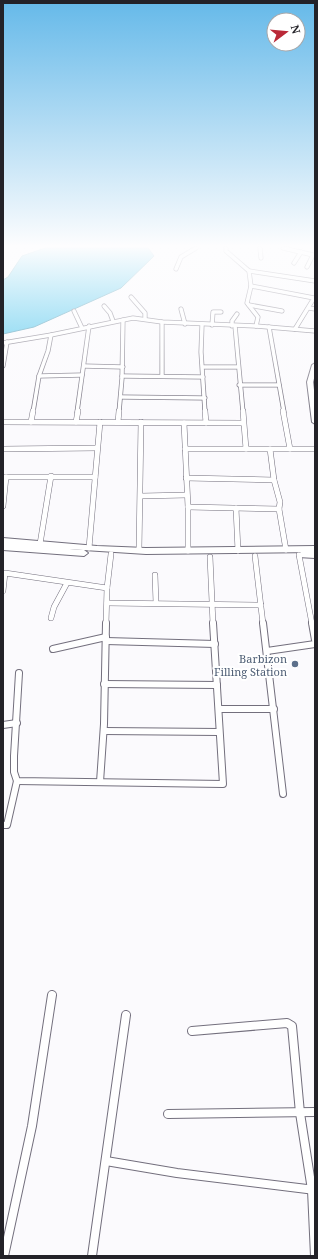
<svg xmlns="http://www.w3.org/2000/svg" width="318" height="1259" viewBox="0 0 318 1259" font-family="'Noto Serif',serif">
	<rect width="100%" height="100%" fill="#fbfafd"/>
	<!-- water -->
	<path fill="#40c1eb" stroke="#3791b0" d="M45,248H148L154,256L121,288L34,327L3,334V280L8,277L22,256Z"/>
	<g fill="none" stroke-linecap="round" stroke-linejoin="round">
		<defs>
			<g id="street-far3">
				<path d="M226,248V251L249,271L251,286L247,303L258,317L256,326"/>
				<path d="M260,248L261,258"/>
				<path d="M283,248L313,255L307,267"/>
				<path d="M294,263L301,252"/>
				<path d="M176,269L181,257L196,248"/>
				<path d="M249,271L315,281"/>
				<path d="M251,286L314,298L295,329"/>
				<path d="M131,297L145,313V319"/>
				<path d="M249,305L282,311"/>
				<path d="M104,306L110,313L113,321"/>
				<path d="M309,308L315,309"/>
				<path d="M181,309L185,324"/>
				<path d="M74,311L82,328"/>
				<path d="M162,322V376"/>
				<path d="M202,325L201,352L205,412"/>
				<path d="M212,325L213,312H221"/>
				<path d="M232,326V321L237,314"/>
				<path d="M235,326L243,412"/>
				<path d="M269,327L284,412"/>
				<path d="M3,343L51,335L133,318L162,322L256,326L315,331"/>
				<path d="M3,366L7,342"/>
				<path d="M84,366L123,367"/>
				<path d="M203,367H237"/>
				<path d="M39,376L82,375"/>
				<path d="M122,376L203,377"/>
				<path d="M239,385H279"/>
				<path d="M121,397L205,398"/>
				<path d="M33,412L39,376L48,351L51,335"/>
				<path d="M77,412L89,326"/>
				<path d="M119,412L122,378L123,320"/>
			</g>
			<g id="street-far2">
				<path d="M205,411L206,423"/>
				<path d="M243,411L246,449"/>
				<path d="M283,411L290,449"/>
				<path d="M3,422L243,423"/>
				<path d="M31,422L33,411"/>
				<path d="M76,422L78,411"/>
				<path d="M118,422L119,411"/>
				<path d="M184,423L188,507V551"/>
				<path d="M3,449L97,448"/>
				<path d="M185,449H315"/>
				<path d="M270,449L274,480L280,502L279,509L286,550"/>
				<path d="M3,477H95"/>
				<path d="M186,478L274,480"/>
				<path d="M141,496L187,495"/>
				<path d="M3,506L6,477"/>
				<path d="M188,507L279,509"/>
				<path d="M236,508L238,551"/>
				<path d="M40,544L51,476"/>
				<path d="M89,548L100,422"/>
				<path d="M139,550L141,422"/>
				<path d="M299,555L312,624"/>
				<path d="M255,556L263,624"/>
				<path d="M210,557L213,624"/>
				<path d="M155,575L156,603"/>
				<path d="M3,591L5,573L107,588"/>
				<path d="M107,603L261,605"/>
				<path d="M51,618L54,607L67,583"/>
				<path d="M106,624L107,588L111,554"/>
			</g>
			<g id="street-far1">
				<path d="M263,623L283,794"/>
				<path d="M312,623L315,640"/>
				<path d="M106,641L215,644"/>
				<path d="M53,649L106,637"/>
				<path d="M267,651L315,644"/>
				<path d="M19,673L14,756V772L17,781L223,784L213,623"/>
				<path d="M104,684L217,685"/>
				<path d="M219,709H274"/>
				<path d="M3,725L17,723"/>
				<path d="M104,731L219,732"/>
				<path d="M100,782L104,724L106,623"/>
				<path d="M3,825H7L17,781"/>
			</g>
			<g id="street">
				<path d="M192,1031L287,1023L292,1026L300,1113L312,1190L315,1256"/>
				<path d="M168,1114L315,1112"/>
				<path d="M106,1161L177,1173L315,1190"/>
				<path d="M4,1256L32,1126L52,995"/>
				<path d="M92,1256L126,1015"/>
			</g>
			<g id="secondary">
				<path d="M315,363V375L313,382L315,398V424L312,422L307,382L312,365Z"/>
				<path d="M3,538L97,546L146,548L315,546V552L146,554L84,550L88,553L84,556L3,550V544L83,550L3,544Z"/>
				<path d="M301,552H315V558L298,557L297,555Z"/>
			</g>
		</defs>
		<!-- street-far3 casing -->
		<use href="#street-far3" stroke="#736f7d" stroke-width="5"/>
		<!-- street-far2 casing -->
		<use href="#street-far2" stroke="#736f7d" stroke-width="6"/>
		<!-- street-far1 casing -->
		<use href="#street-far1" stroke="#736f7d" stroke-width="8"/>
		<!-- street casing -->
		<use href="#street" stroke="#736f7d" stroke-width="10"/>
		<!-- secondary casing -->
		<use href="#secondary" stroke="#736f7d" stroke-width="2"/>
		<!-- street-far3 -->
		<use href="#street-far3" stroke="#fff" stroke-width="3.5"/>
		<!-- street-far2 -->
		<use href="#street-far2" stroke="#fff" stroke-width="5"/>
		<!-- street-far1 -->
		<use href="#street-far1" stroke="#fff" stroke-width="6"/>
		<!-- street -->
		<use href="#street" stroke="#fff" stroke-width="8"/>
		<!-- secondary -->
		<use href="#secondary" fill="#fff" fill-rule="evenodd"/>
	</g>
	<!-- sky -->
	<linearGradient id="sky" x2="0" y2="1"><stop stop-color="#65b9e9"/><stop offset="0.58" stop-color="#fdfdfe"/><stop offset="1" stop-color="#fdfdfe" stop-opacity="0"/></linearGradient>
	<rect width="318" height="424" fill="url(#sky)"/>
	<!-- markers -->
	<circle fill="#5c6f8a" stroke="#fff" stroke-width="1.5" cx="295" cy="664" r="4"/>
	<g text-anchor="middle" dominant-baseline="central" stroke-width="4" stroke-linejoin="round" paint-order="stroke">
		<!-- service labels -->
		<g font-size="11" fill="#4e5e75" stroke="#fff" text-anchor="end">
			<text x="287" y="658">Barbizon<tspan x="287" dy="13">Filling Station</tspan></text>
		</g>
	</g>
	<!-- border -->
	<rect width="318" height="1259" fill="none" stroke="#232228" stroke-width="8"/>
	<!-- north arrow -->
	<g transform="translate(286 32) rotate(74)"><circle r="19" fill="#ffffff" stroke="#a7a7a9"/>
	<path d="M0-3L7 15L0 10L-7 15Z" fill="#ba2938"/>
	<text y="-6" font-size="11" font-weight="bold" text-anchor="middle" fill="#232228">N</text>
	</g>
</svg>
